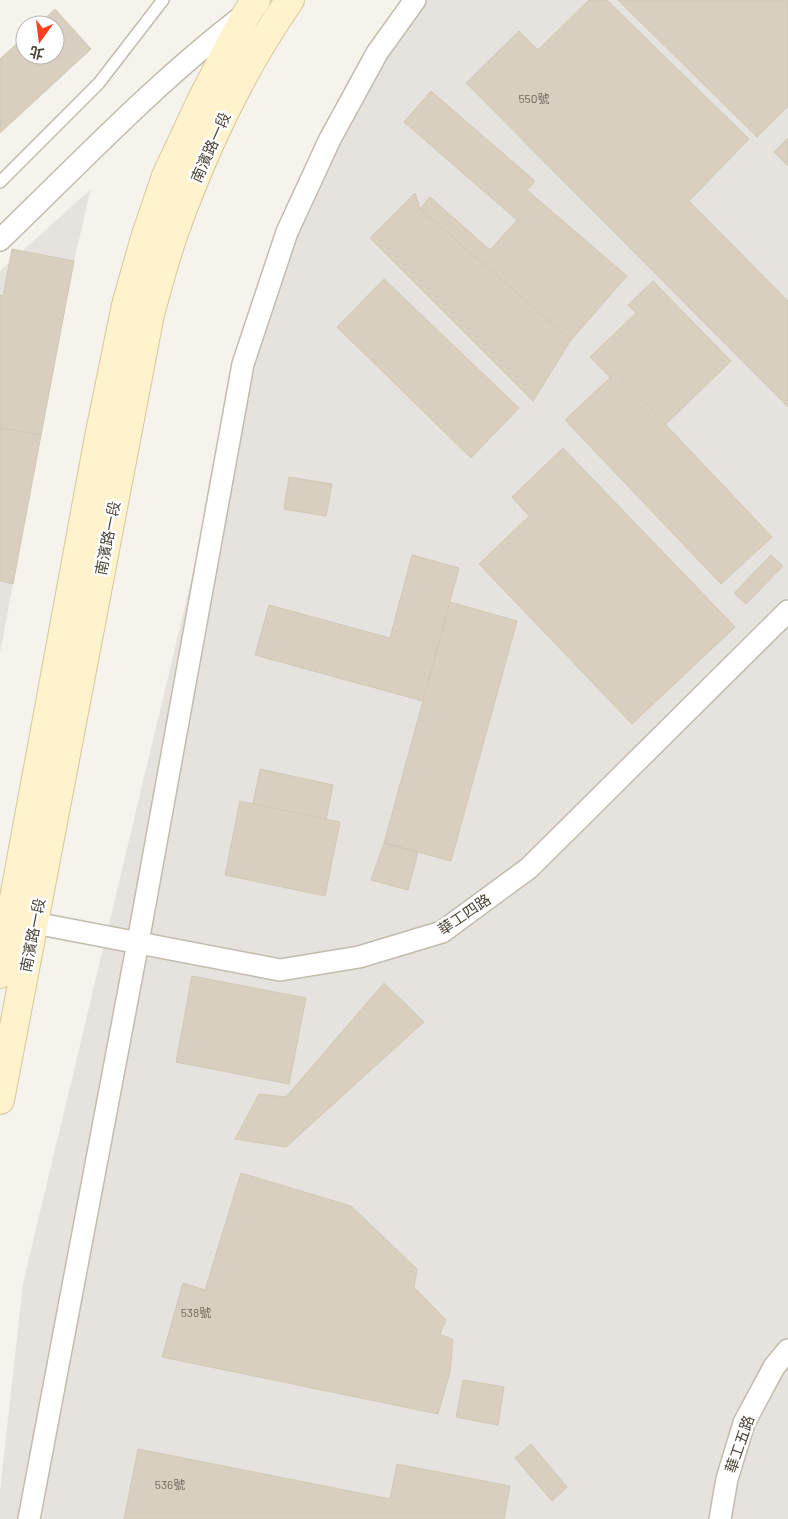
<svg xmlns="http://www.w3.org/2000/svg" width="788" height="1519" viewBox="0 0 788 1519" font-family="Barlow,'Noto Sans TC',sans-serif">
	<rect width="100%" height="100%" fill="#f6f3ec"/>
	<!-- industrial -->
	<g fill="#e6e2dd">
		<path d="M415,0H788V1519H0V1491L23,1283L243,364L287,232Z"/>
		<path d="M91,189L74,261L0,653V271Z"/>
	</g>
	<!-- building -->
	<g fill="#d8cfc1" stroke="#d3c7b4">
		<path d="M589,0H607L749,139L689,201L788,301V407L466,83L519,31L538,50Z"/>
		<path d="M618,0H788V106L757,137Z"/>
		<path d="M55,9L91,49L0,133V59L25,36V55H55V25H38Z"/>
		<path d="M431,91L535,181L527,190L627,276L571,340L420,209L430,197L490,250L517,220L404,122Z"/>
		<path d="M788,138V166L774,152Z"/>
		<path d="M415,193L420,209L571,340L533,401L370,238Z"/>
		<path d="M12,249L74,261L41,435L0,428V295L3,296Z"/>
		<path d="M384,279L519,408L471,458L337,327Z"/>
		<path d="M653,281L731,361L661,429L590,357L636,313L628,305Z"/>
		<path d="M616,372L772,537L721,584L565,420Z"/>
		<path d="M0,428L41,435L13,584L0,581Z"/>
		<path d="M563,448L735,627L632,724L479,564L529,516L512,497Z"/>
		<path d="M289,477L332,484L326,516L284,509Z"/>
		<path d="M412,555L459,568L423,701L255,655L269,605L390,638Z"/>
		<path d="M771,555L783,566L746,604L734,593Z"/>
		<path d="M450,602L517,621L451,861L384,843Z"/>
		<path d="M260,769L333,785L326,820L253,804Z"/>
		<path d="M240,801L340,822L325,896L225,875Z"/>
		<path d="M384,843L418,852L408,890L371,880Z"/>
		<path d="M192,976L306,998L289,1084L176,1062Z"/>
		<path d="M384,983L424,1022L286,1147L235,1139L259,1094L286,1097Z"/>
		<path d="M241,1173L351,1206L417,1269L414,1287L446,1320L440,1334L453,1340L450,1372L438,1414L162,1357L183,1283L205,1290Z"/>
		<path d="M463,1380L504,1387L498,1425L456,1417Z"/>
		<path d="M531,1444L567,1487L552,1501L515,1458Z"/>
		<path d="M138,1449L390,1499L397,1464L510,1486L504,1519H124Z"/>
	</g>
	<g fill="none" stroke-linecap="round" stroke-linejoin="round">
		<defs>
			<path id="service" d="M0,182L99,83L163,0"/>
			<g id="minor">
				<path d="M0,240C79,164 156,82 244,15"/>
				<path d="M19,920L280,970L359,957L442,932L529,868L788,611"/>
				<path d="M29,1519L138,942L243,364L287,232L330,139L377,53L415,0"/>
				<path d="M720,1519L727,1479L744,1423L774,1367L788,1350"/>
			</g>
			<g id="secondary">
				<path d="M0,974L99,437L126,305L145,238L166,176L202,99L247,13L256,0"/>
				<path d="M0,1100L150,314C158,286 165,258 175,230C204,150 241,70 290,0"/>
			</g>
		</defs>
		<!-- service casing -->
		<use href="#service" stroke="#c2bbae" stroke-width="14"/>
		<!-- minor casing -->
		<use href="#minor" stroke="#c2bbae" stroke-width="24"/>
		<!-- secondary casing -->
		<use href="#secondary" stroke="#d6c79b" stroke-width="30"/>
		<!-- service -->
		<use href="#service" stroke="#fff" stroke-width="11"/>
		<!-- minor -->
		<use href="#minor" stroke="#fff" stroke-width="21"/>
		<!-- secondary -->
		<use href="#secondary" stroke="#fff3cd" stroke-width="28"/>
	</g>
	<g text-anchor="middle" dominant-baseline="central" stroke-width="5" stroke-linejoin="round" paint-order="stroke">
		<!-- number labels -->
		<g font-size="12" fill="#6e675b">
			<text x="534" y="98">550號</text>
			<text x="196" y="1312">538號</text>
			<text x="170" y="1484">536號</text>
		</g>
		<!-- street labels -->
		<g font-size="15" fill="#4b4439" stroke="#fff">
			<text transform="translate(210 147) rotate(-66)">南濱路一段</text>
			<text transform="translate(107 538) rotate(-79)">南濱路一段</text>
			<text transform="translate(464 914) rotate(-34)">華工四路</text>
			<text transform="translate(32 935) rotate(-79)">南濱路一段</text>
			<text transform="translate(739 1444) rotate(-71)">華工五路</text>
		</g>
	</g>
	<!-- north arrow -->
	<g transform="translate(40 40) rotate(194)"><circle r="24" fill="#ffffff" stroke="#b7b4b0"/>
	<path d="M0-4L9 19L0 12L-9 19Z" fill="#fc3f1d"/>
	<text y="-8" font-size="14" font-weight="bold" text-anchor="middle" fill="#4b4439">北</text>
	</g>
</svg>
